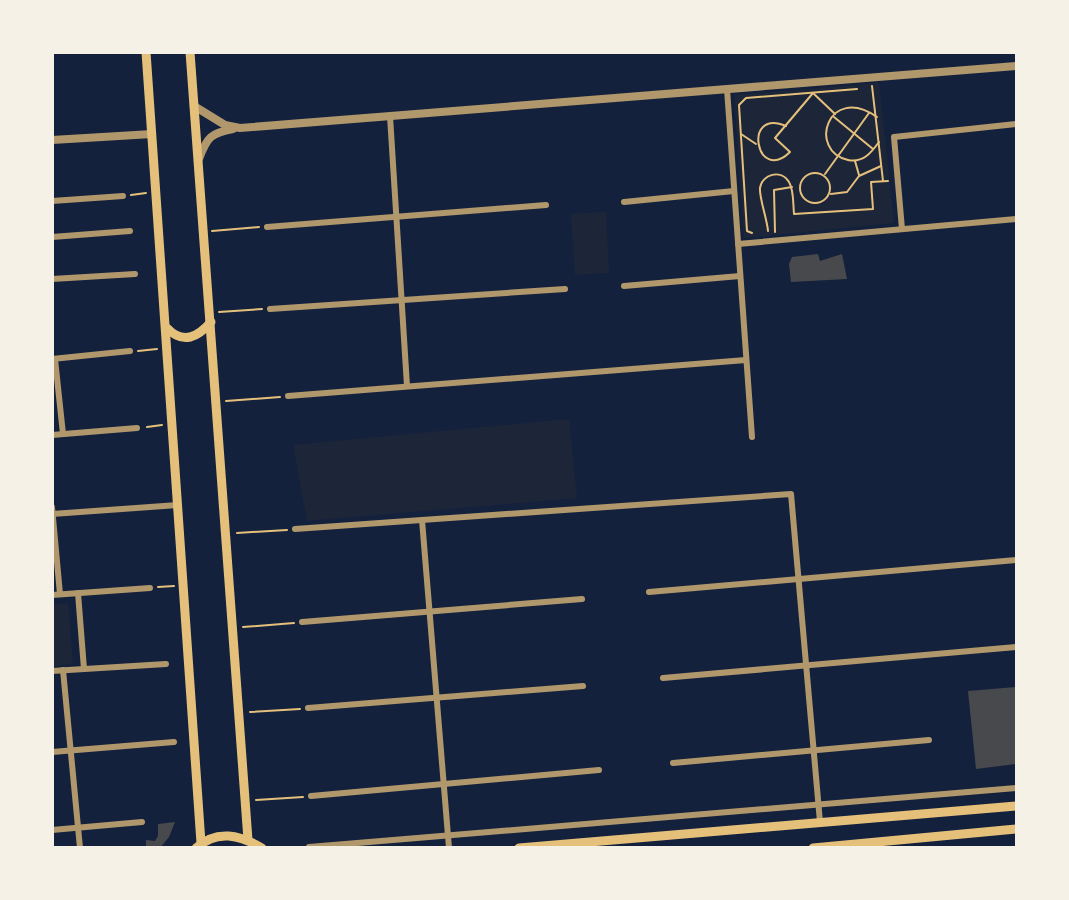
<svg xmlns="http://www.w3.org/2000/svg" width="1069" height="900" viewBox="0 0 1069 900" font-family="Figtree,sans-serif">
	<rect width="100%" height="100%" fill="#14213d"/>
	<!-- green -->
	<g fill="#1d2539">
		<path d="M879,83L894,223L744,238L734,95Z"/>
		<path d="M606,212L609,273L575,275L571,214Z"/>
		<path d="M569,419L577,498L307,521L293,445Z"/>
		<path d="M68,603L73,664L53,666V604Z"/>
	</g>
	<!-- building -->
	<g fill="#48494c">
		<path d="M818,254L820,261L842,254L847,279L791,282L789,264L792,257Z"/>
		<path d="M1016,687V764L976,769L968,691Z"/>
		<path d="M175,822L169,837L160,848H146V840L155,841L158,836V824Z"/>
	</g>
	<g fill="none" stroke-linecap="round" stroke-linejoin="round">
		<!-- path -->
		<g stroke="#e5c07b" stroke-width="2">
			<path d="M872,86L883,181"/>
			<path d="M834,117L873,149"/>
			<path d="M877,117C828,83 807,151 848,160C863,163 871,153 879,142"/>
			<path d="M786,126C742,107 756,185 790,152L775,138L813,93L835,114"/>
			<path d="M741,134L756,144"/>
			<path d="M855,161L859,175"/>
			<circle cx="815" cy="188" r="15"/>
			<path d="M825,174L869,113"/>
			<path d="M831,194L847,192L859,176L881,166"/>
			<path d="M131,195L146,193"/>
			<path d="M212,231L259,227"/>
			<path d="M768,231C767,219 759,197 760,188C762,174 781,169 789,182C794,190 793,204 794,214L873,209L871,182L888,181"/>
			<path d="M775,232L774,190L792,187"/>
			<path d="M752,233L747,231L739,105L746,98L857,89"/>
			<path d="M219,312L262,309"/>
			<path d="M138,351L157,349"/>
			<path d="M226,401L280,397"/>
			<path d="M147,427L162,425"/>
			<path d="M237,533L287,530"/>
			<path d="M158,587L174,586"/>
			<path d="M243,627L294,623"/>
			<path d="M250,712L300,709"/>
			<path d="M256,800L303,797"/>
		</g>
		<!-- minor -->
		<g stroke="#b1986c" stroke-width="6">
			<path d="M727,89L752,437"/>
			<path d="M390,116L407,386"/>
			<path d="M52,201L123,196"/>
			<path d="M624,202L734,191"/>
			<path d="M267,227L546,205"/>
			<path d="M902,229L894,137L1016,124"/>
			<path d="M52,237L130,231"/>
			<path d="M738,244L1016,219"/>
			<path d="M52,279L135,274"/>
			<path d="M624,286L740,276"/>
			<path d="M270,309L565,289"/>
			<path d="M52,359L130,351"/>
			<path d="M55,359L63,434"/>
			<path d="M288,396L746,360"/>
			<path d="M52,435L137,428"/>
			<path d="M52,507L60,594"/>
			<path d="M52,514L178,505"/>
			<path d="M422,520L449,848"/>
			<path d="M295,529L791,494L820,822"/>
			<path d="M649,592L1016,560"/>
			<path d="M78,593L84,669"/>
			<path d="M52,595L150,588"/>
			<path d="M302,622L582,599"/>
			<path d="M63,670L80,848"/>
			<path d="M52,671L166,664"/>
			<path d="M663,678L1016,647"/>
			<path d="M308,708L583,686"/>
			<path d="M52,752L174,742"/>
			<path d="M673,763L929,740"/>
			<path d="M311,796L599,770"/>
			<path d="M52,830L142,822"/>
			<path d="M309,847L1016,788"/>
		</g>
		<!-- tertiary -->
		<g stroke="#b1986c" stroke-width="8">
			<path d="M194,106L225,125L240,128L1016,66"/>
			<path d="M52,140L152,134"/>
			<path d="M199,159C207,137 211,133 233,129"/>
		</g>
		<!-- secondary -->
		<g stroke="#e5c07b" stroke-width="9">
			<path d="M146,52L201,843"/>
			<path d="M190,52L248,840"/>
			<path d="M167,328C183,345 198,337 211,322"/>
			<path d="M196,848C217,829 240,835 262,848"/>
			<path d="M519,848L1016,806"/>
			<path d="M813,848L1016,829"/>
		</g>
	</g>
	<!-- border -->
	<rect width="1069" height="900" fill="none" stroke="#f6f1e7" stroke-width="108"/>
</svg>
